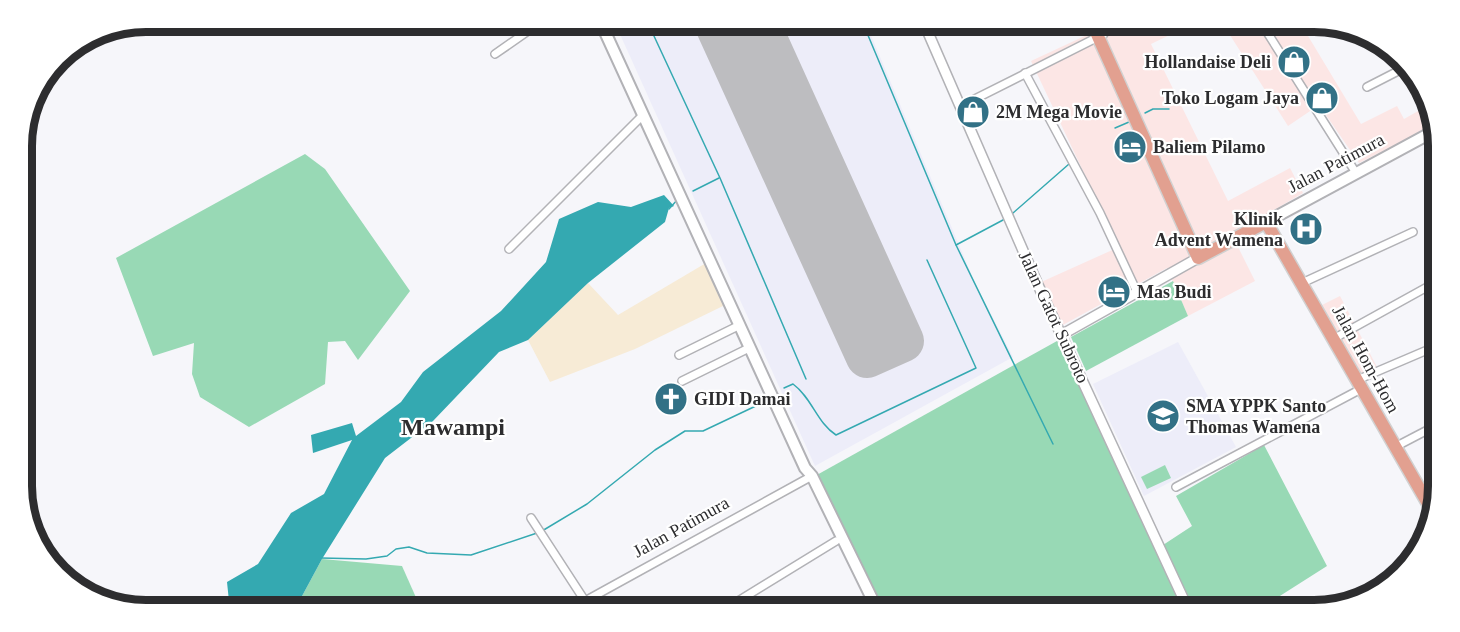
<svg xmlns="http://www.w3.org/2000/svg" width="1460" height="632" viewBox="0 0 1460 632" font-family="'Times New Roman',serif">
	<rect width="100%" height="100%" fill="#f6f6fa"/>
	<!-- commercial -->
	<g fill="#fce6e5">
		<path d="M1102,21H1199L1151,44L1228,201L1290,168L1303,193L1232,235L1255,281L1188,316L1167,268L1061,326L1039,283L1119,247L1031,61L1104,27Z"/>
		<path d="M1221,21H1299L1361,124L1397,106L1404,119L1427,106L1435,125L1359,163L1319,105L1288,126Z"/>
		<path d="M1340,296L1378,369L1360,377L1318,307Z"/>
	</g>
	<!-- industrial -->
	<path fill="#f7ebd6" d="M706,263L725,305L635,349L550,382L528,340L588,283L618,315Z"/>
	<!-- built -->
	<g fill="#ededf9">
		<path d="M614,21H865L975,283L1013,357L815,466Z"/>
		<path d="M1178,342L1236,447L1144,496L1093,384Z"/>
	</g>
	<!-- green -->
	<g fill="#98d9b5">
		<path d="M305,154L325,169L410,291L358,360L345,341L328,342L325,384L249,427L200,397L192,374L194,343L153,356L116,258Z"/>
		<path d="M1173,281L1188,316L1086,371L1071,337Z"/>
		<path d="M1057,341L1189,611H882L815,476Z"/>
		<path d="M1264,445L1327,566L1256,611H1191L1163,545L1192,526L1176,496Z"/>
		<path d="M1165,465L1171,478L1147,489L1141,477Z"/>
		<path d="M322,559L402,566L422,611H294Z"/>
	</g>
	<!-- water -->
	<path fill="#34a9b1" d="M664,195L674,206L669,208L665,222L588,283L528,340L499,352L433,421L385,458L322,559L294,611H230L227,582L258,564L291,513L324,494L352,440L313,453L311,435L352,423L356,436L401,402L423,372L501,311L546,262L559,219L598,202L631,207Z"/>
	<g fill="none" stroke-linecap="round" stroke-linejoin="round">
		<!-- stream -->
		<g stroke="#34a9b1" stroke-width="1.5">
			<path d="M647,21L720,178L806,379"/>
			<path d="M862,21L956,245L1053,444"/>
			<path d="M1145,113L1153,109H1169"/>
			<path d="M1115,128L1129,122"/>
			<path d="M693,191L719,178"/>
			<path d="M669,209L678,199"/>
			<path d="M1013,213L1069,164"/>
			<path d="M956,245L1003,220"/>
			<path d="M784,388L793,384C812,398 817,423 836,435L976,368L927,260"/>
			<path d="M542,531L587,504L655,450L685,431H703L760,404L767,398"/>
			<path d="M321,558L366,559L387,556L396,549L409,547L427,553L471,555L537,533"/>
		</g>
		<!-- runway -->
		<path stroke="#bdbdc0" stroke-width="42" d="M714,21L867,357L903,341L758,21"/>
		<defs>
			<g id="minor">
				<path d="M1260,21L1356,173"/>
				<path d="M495,54L531,29L556,27L570,21"/>
				<path d="M1025,73L1100,213L1137,292"/>
				<path d="M1367,87L1408,66"/>
				<path d="M961,106L1104,34"/>
				<path d="M509,249L642,116"/>
				<path d="M1302,283L1413,232"/>
				<path d="M1335,338L1438,281"/>
				<path d="M679,355L738,326"/>
				<path d="M1357,380L1439,345"/>
				<path d="M682,381L749,348"/>
				<path d="M1395,447L1439,424"/>
				<path d="M1176,487L1361,389"/>
				<path d="M531,518L585,601"/>
				<path d="M567,611L812,476"/>
				<path d="M722,611L836,541"/>
			</g>
			<g id="tertiary">
				<path d="M923,21L1038,285L1189,611"/>
				<path d="M1063,334L1198,258"/>
			</g>
			<g id="secondary">
				<path d="M600,21L805,468L812,476L878,611"/>
				<path d="M1266,222L1438,129"/>
			</g>
			<path id="trunk" d="M1091,21L1198,258L1266,222L1434,514"/>
		</defs>
		<!-- minor casing -->
		<use href="#minor" stroke="#b2b2b6" stroke-width="10"/>
		<!-- tertiary casing -->
		<use href="#tertiary" stroke="#b2b2b6" stroke-width="12"/>
		<!-- secondary casing -->
		<use href="#secondary" stroke="#b2b2b6" stroke-width="14"/>
		<!-- trunk casing -->
		<use href="#trunk" stroke="#d1d1d1" stroke-width="15"/>
		<!-- minor -->
		<use href="#minor" stroke="#fff" stroke-width="7"/>
		<!-- tertiary -->
		<use href="#tertiary" stroke="#fff" stroke-width="9"/>
		<!-- secondary -->
		<use href="#secondary" stroke="#fff" stroke-width="10"/>
		<!-- trunk -->
		<use href="#trunk" stroke="#e2a090" stroke-width="12"/>
	</g>
	<!-- icons -->
	<defs>
		<symbol id="shop-disc" viewBox="-11 -11 22 22"><circle r="9.5" fill="#327186" stroke="#fff"/><path d="M-5-2.5h2.3a2.7 3.5 0 0 1 5.4 0H5L5.5 6h-11ZM-1.5-2.5h3a1.5 2.3 0 0 0-3 0Z" fill="#fff"/></symbol>
		<symbol id="hotel-disc" viewBox="-11 -11 22 22"><circle r="9.5" fill="#327186" stroke="#fff"/><path d="M-6-4.5h1.5V1H6V5H4.5V3h-9V5H-6ZM-4 0a1.8 1.8 0 1 1 3.6 0ZM.5 0V-2.5h3Q6-2.5 6 0Z" fill="#fff"/></symbol>
		<symbol id="hospital-disc" viewBox="-11 -11 22 22"><circle r="9.5" fill="#327186" stroke="#fff"/><path d="M-5-5h3v3.5h4V-5h3V5h-3V1.5h-4V5h-3Z" fill="#fff"/></symbol>
		<symbol id="church-disc" viewBox="-11 -11 22 22"><circle r="9.5" fill="#327186" stroke="#fff"/><path d="M-1.2-6h2.4v3.5h3.3v2.4h-3.3V6h-2.4V-.1h-3.3v-2.4h3.3Z" fill="#fff"/></symbol>
		<symbol id="school-disc" viewBox="-11 -11 22 22"><circle r="9.5" fill="#327186" stroke="#fff"/><path d="M0-5L7-2L0 1L-7-2ZM-4 1L0 2.5L4 1V4Q0 6-4 4Z" fill="#fff"/></symbol>
	</defs>
	<g fill-rule="evenodd">
		<use href="#shop-disc" x="1275" y="43" width="38" height="38"/>
		<use href="#shop-disc" x="1303" y="79" width="38" height="38"/>
		<use href="#shop-disc" x="954" y="93" width="38" height="38"/>
		<use href="#hotel-disc" x="1111" y="128" width="38" height="38"/>
		<use href="#hospital-disc" x="1287" y="210" width="38" height="38"/>
		<use href="#hotel-disc" x="1095" y="273" width="38" height="38"/>
		<use href="#church-disc" x="652" y="380" width="38" height="38"/>
		<use href="#school-disc" x="1144" y="397" width="38" height="38"/>
	</g>
	<g text-anchor="middle" dominant-baseline="central" stroke-width="4.5" stroke-linejoin="round" paint-order="stroke">
		<!-- poi labels -->
		<g font-size="18" font-weight="bold" fill="#2d2d2f" stroke="#fff" text-anchor="start">
			<text x="1271" y="62" text-anchor="end">Hollandaise Deli</text>
			<text x="1299" y="98" text-anchor="end">Toko Logam Jaya</text>
			<text x="996" y="112">2M Mega Movie</text>
			<text x="1153" y="147">Baliem Pilamo</text>
			<text x="1283" y="219" text-anchor="end">Klinik<tspan x="1283" dy="21">Advent Wamena</tspan></text>
			<text x="1137" y="292">Mas Budi</text>
			<text x="694" y="399">GIDI Damai</text>
			<text x="1186" y="406">SMA YPPK Santo<tspan x="1186" dy="21">Thomas Wamena</tspan></text>
		</g>
		<!-- street labels -->
		<g font-size="18" fill="#2d2d2f" stroke="#fff">
			<text transform="translate(1336 163) rotate(-28)">Jalan Patimura</text>
			<text transform="translate(1054 317) rotate(65)">Jalan Gatot Subroto</text>
			<text transform="translate(1366 359) rotate(61)">Jalan Hom-Hom</text>
			<text transform="translate(681 527) rotate(-29)">Jalan Patimura</text>
		</g>
		<!-- district labels -->
		<g font-size="24" font-weight="bold" fill="#2d2d2f" stroke="#fff">
			<text x="453" y="427">Mawampi</text>
		</g>
	</g>
	<!-- crop -->
	<path d="M0 0H1460V632H0ZM146 32H1314A114 114 0 0 1 1428 146V486A114 114 0 0 1 1314 600H146A114 114 0 0 1 32 486V146A114 114 0 0 1 146 32Z" fill="#fff" fill-rule="evenodd"/>
	<path fill="none" stroke="#2d2d2f" stroke-width="8" d="M146 32H1314A114 114 0 0 1 1428 146V486A114 114 0 0 1 1314 600H146A114 114 0 0 1 32 486V146A114 114 0 0 1 146 32Z"/>
</svg>
